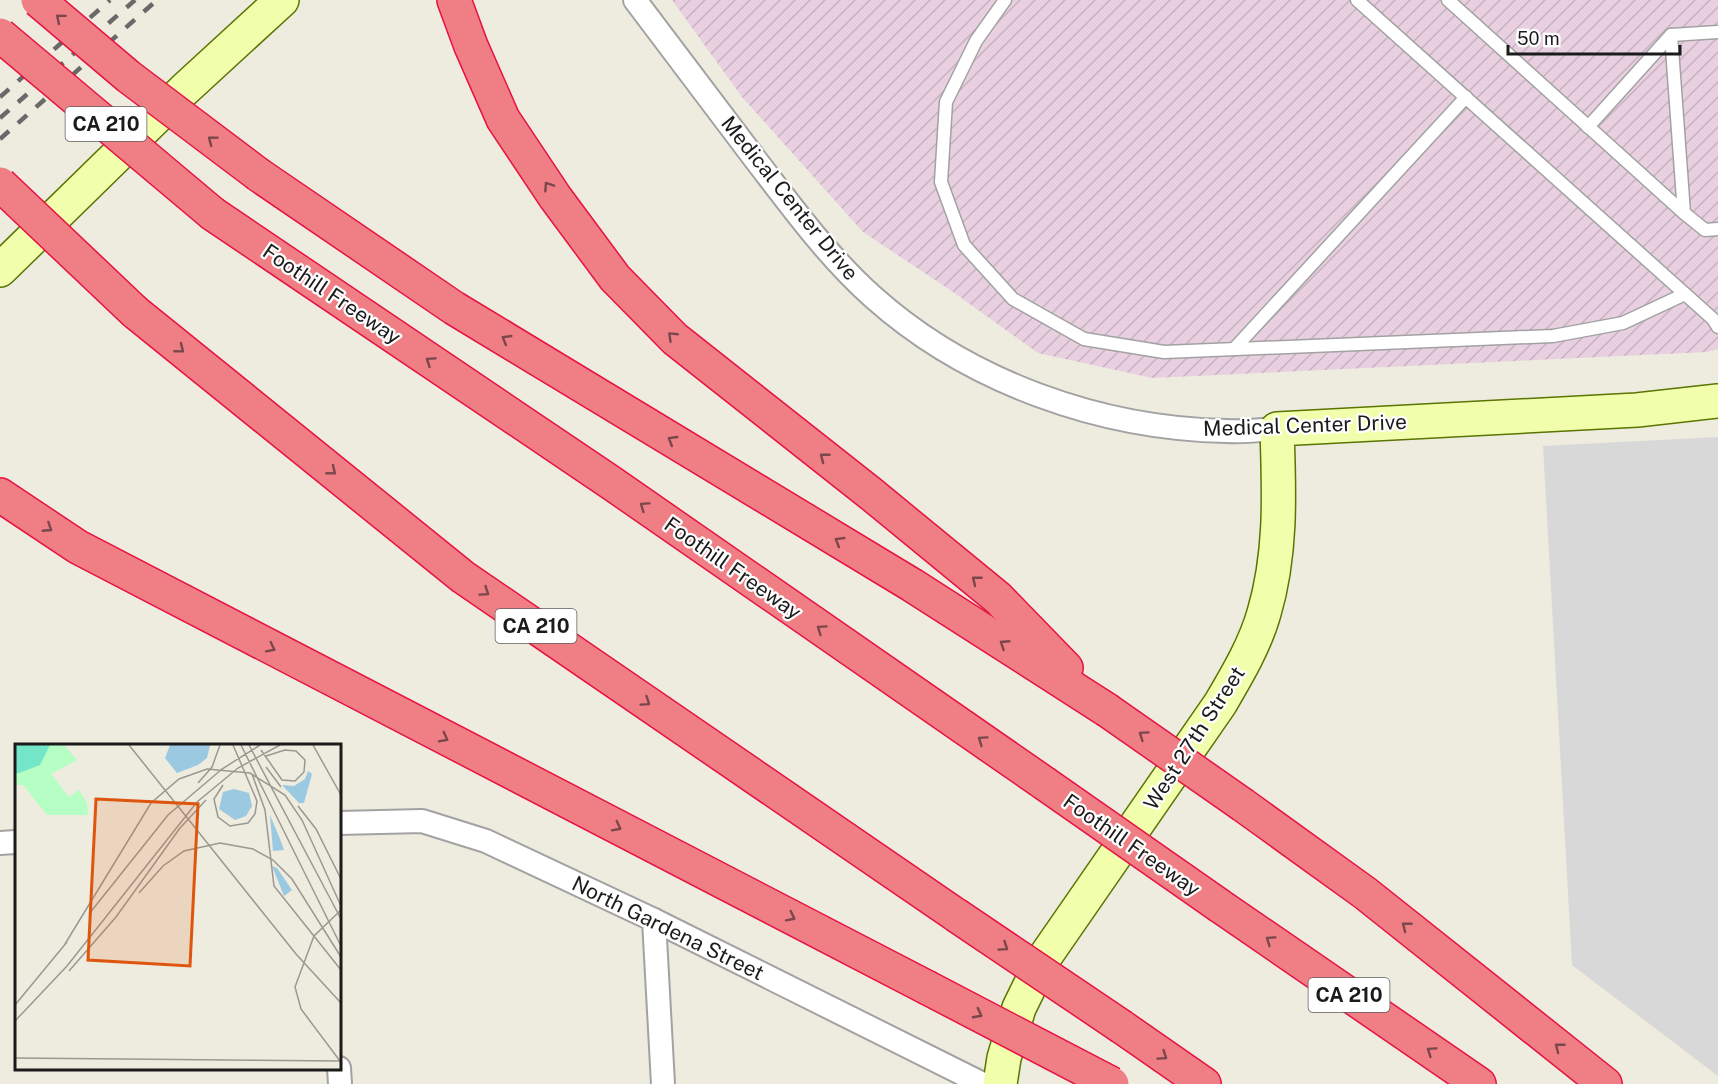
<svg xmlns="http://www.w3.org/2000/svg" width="1718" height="1084" viewBox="0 0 1718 1084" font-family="'Public Sans',sans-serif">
	<defs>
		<pattern id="industrial-furrows" width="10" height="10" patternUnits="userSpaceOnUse" patternTransform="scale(1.5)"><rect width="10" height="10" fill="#e8d0e1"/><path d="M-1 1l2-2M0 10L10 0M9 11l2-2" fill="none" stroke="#c6b2c0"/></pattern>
	</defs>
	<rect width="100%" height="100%" fill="#eeebdf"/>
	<!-- residential -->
	<path fill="#d9d8d8" d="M1718,437V1076L1572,965L1543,446Z"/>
	<!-- industrial -->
	<path fill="url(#industrial-furrows)" d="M672,0H1718V349L1707,352L1152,378L1038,353L953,292L863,232L742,97Z"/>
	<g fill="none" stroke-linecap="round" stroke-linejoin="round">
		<defs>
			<g id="lane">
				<path d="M1005,0L976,41L946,102L941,182L964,245L1013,299L1084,339L1164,352L1553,336L1623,323L1685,294"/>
				<path d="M1357,0L1713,319L1718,327"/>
				<path d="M1448,0L1684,213L1705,230L1718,229"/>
				<path d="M1671,35L1684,213"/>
				<path d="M1588,127L1671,35L1718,32"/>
				<path d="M1234,349L1466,97"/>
			</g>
			<g id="street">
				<path d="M635,0C675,53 715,106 755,159C792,207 828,257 873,297C968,382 1101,429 1227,431C1244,432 1260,430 1277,429"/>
				<path d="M339,823L422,821L486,841L654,920L983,1084"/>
				<path d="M0,843L16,842"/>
				<path d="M654,920L663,1084"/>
				<path d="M339,1068L340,1084"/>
			</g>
			<g id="secondary">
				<path d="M0,270L184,90L282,0"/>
				<path d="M1000,1084L1004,1058L1019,1008L1042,961L1220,704C1237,675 1255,645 1264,613C1282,552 1279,491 1277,429L1637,410L1718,401"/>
			</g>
			<g id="highway">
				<path d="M454,0L471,46L503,119L555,197L615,278L675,339L870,493L998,598L1066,668"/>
				<path d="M259,175L454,308L912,585L1107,710"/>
				<path d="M213,214L610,482L1044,783"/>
				<path d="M135,312L463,577L956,915"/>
				<path d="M0,495L78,547L926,987"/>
				<path d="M1243,805L1365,893L1605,1084"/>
				<path d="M1220,906L1479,1084"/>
				<path d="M1122,1027L1204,1084"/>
			</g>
		</defs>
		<!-- lane casing -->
		<use href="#lane" stroke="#a2a2a2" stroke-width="15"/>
		<!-- street casing -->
		<use href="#street" stroke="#a2a2a2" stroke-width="26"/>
		<!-- secondary casing -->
		<use href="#secondary" stroke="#5a7500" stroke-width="36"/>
		<!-- highway casing -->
		<use href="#highway" stroke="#e71242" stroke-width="36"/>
		<!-- lane -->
		<use href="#lane" stroke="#fff" stroke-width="12"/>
		<!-- street -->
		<use href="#street" stroke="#fff" stroke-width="22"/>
		<!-- secondary -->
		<use href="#secondary" stroke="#f1ffad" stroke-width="33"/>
		<!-- highway -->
		<use href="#highway" stroke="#ef7e85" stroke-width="33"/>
		<!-- rail -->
		<g stroke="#696969" stroke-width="4.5" stroke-dasharray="12 12" stroke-linecap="butt">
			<path d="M0,97L110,0"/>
			<path d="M0,118L135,0"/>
			<path d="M0,139L157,0"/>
		</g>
		<defs>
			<g id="highway-bridge">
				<path d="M38,0L129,77L259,175"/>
				<path d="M0,35L213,214"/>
				<path d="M0,184L135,312"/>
				<path d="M1107,710L1243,805"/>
				<path d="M1044,783L1220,906"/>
				<path d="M956,915L1122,1027"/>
				<path d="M926,987L1112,1084"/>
			</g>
		</defs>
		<!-- highway-bridge casing -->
		<use href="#highway-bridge" stroke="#e71242" stroke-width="36" stroke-linecap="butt"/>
		<!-- highway-bridge -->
		<use href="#highway-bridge" stroke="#ef7e85" stroke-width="33"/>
	</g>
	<!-- one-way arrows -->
	<defs><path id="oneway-chevron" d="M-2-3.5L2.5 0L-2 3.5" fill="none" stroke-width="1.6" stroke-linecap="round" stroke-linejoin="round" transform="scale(1.5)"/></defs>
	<g stroke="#7a484b">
		<use href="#oneway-chevron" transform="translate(60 18) rotate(-140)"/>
		<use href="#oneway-chevron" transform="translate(212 140) rotate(-143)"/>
		<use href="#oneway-chevron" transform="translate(548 186) rotate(-124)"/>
		<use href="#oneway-chevron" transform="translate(672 336) rotate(-136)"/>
		<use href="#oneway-chevron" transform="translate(506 339) rotate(-149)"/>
		<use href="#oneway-chevron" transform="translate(180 349) rotate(39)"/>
		<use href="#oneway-chevron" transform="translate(430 361) rotate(-146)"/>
		<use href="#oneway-chevron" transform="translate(672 440) rotate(-149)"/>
		<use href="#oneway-chevron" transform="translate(824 457) rotate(-142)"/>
		<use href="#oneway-chevron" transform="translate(332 471) rotate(39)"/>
		<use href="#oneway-chevron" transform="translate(644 506) rotate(-145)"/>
		<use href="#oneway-chevron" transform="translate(48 528) rotate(33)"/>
		<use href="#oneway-chevron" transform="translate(839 541) rotate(-149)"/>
		<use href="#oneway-chevron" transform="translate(976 580) rotate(-141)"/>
		<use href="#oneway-chevron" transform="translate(485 592) rotate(34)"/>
		<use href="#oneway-chevron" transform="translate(821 629) rotate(-145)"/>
		<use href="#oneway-chevron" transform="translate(1004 644) rotate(-147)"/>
		<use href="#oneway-chevron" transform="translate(271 648) rotate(27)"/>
		<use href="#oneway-chevron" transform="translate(646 702) rotate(34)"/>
		<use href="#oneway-chevron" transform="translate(1143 735) rotate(-145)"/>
		<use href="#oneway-chevron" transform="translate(444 738) rotate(27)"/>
		<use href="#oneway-chevron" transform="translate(982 740) rotate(-145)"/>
		<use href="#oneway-chevron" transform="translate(617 827) rotate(27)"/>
		<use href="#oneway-chevron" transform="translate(791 917) rotate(27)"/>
		<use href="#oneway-chevron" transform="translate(1406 926) rotate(-142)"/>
		<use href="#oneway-chevron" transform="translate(1270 940) rotate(-145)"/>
		<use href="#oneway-chevron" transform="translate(1004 947) rotate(34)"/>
		<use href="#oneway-chevron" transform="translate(978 1014) rotate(28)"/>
		<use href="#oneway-chevron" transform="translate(1559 1047) rotate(-142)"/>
		<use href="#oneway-chevron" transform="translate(1431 1051) rotate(-145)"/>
		<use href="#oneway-chevron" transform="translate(1163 1056) rotate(35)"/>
	</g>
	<g text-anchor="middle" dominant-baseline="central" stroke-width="4.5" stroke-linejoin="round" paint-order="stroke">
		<!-- shield labels -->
		<g fill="#fff" stroke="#5f5f5f" stroke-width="1.5">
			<rect x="65.5" y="107" width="81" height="34" rx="4.5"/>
			<rect x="495.5" y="609" width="81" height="34" rx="4.5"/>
			<rect x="1308.5" y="978" width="81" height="34" rx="4.5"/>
		</g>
		<g font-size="20" font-weight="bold" fill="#1b1b1b">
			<text x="106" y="124">CA 210</text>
			<text x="536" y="626">CA 210</text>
			<text x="1349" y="995">CA 210</text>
		</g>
		<!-- street labels -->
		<g font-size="21" fill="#1b1b1b" stroke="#fff">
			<text transform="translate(790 198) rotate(51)">Medical Center Drive</text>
			<text transform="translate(332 294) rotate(34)">Foothill Freeway</text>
			<text transform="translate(1305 425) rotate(-2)">Medical Center Drive</text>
			<text transform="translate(733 568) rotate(35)">Foothill Freeway</text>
			<text transform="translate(1194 738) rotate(-57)">West 27th Street</text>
			<text transform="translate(1132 845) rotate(35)">Foothill Freeway</text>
			<text transform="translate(668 928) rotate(26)">North Gardena Street</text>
		</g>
	</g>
	<!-- overview -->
	<g transform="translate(15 744)">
		<rect width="326" height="326" fill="#eeebdf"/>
		<path d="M0,1H49L62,16L36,30L54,53L64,46L72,59L73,71H32L8,41H0Z" fill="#b6ffc4"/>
		<path d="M0,1H35L25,21L4,29H0Z" fill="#74e6c8"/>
		<path d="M155,1H195L192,14L183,21L162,29L150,14ZM293,27L297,30L289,59H284L267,41L279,42L290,35ZM219,45L234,49L237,62L231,72L220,76L204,65L208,48ZM255,71L265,95L269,106L258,107ZM257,122L262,124L277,146L269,152Z" fill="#9bc9e1"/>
		<path fill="none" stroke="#9a9891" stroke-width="1.5" d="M114,1L281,210L326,259M226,1L326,202M234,1L326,175M298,1L326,51M246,6L267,36L280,37L289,28L290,16L281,7L270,6L251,12M251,23L266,43M237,30L250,66L259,142L326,226M183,39L197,23L205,1M208,41L199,55L203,73L215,82L233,79L240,70L242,57L218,1M283,62L301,85L326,135M124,149L148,122L169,107L205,99L238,105L258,116L277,135L326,213M74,170L153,71L207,25L245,1M50,200L136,59L164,35L192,25L235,29L270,51L287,76L326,162M54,227L101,173L165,84L191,56M0,261L52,198M0,277L52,222L182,58L223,24L265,1M0,314L326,317M325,317L286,265L280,243L299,192L326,166"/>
		<path fill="#de560d" fill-opacity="0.15" stroke="#de560d" stroke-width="3" d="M81,55L183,60L175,222L73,216Z"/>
		<rect width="326" height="326" fill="none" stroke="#1b1b1b" stroke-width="3"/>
	</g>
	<!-- scale -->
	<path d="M1508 45v9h172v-9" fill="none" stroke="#1b1b1b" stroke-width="3"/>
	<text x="1517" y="45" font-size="18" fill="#1b1b1b" stroke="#ffffff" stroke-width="4.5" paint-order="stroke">50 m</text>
</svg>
